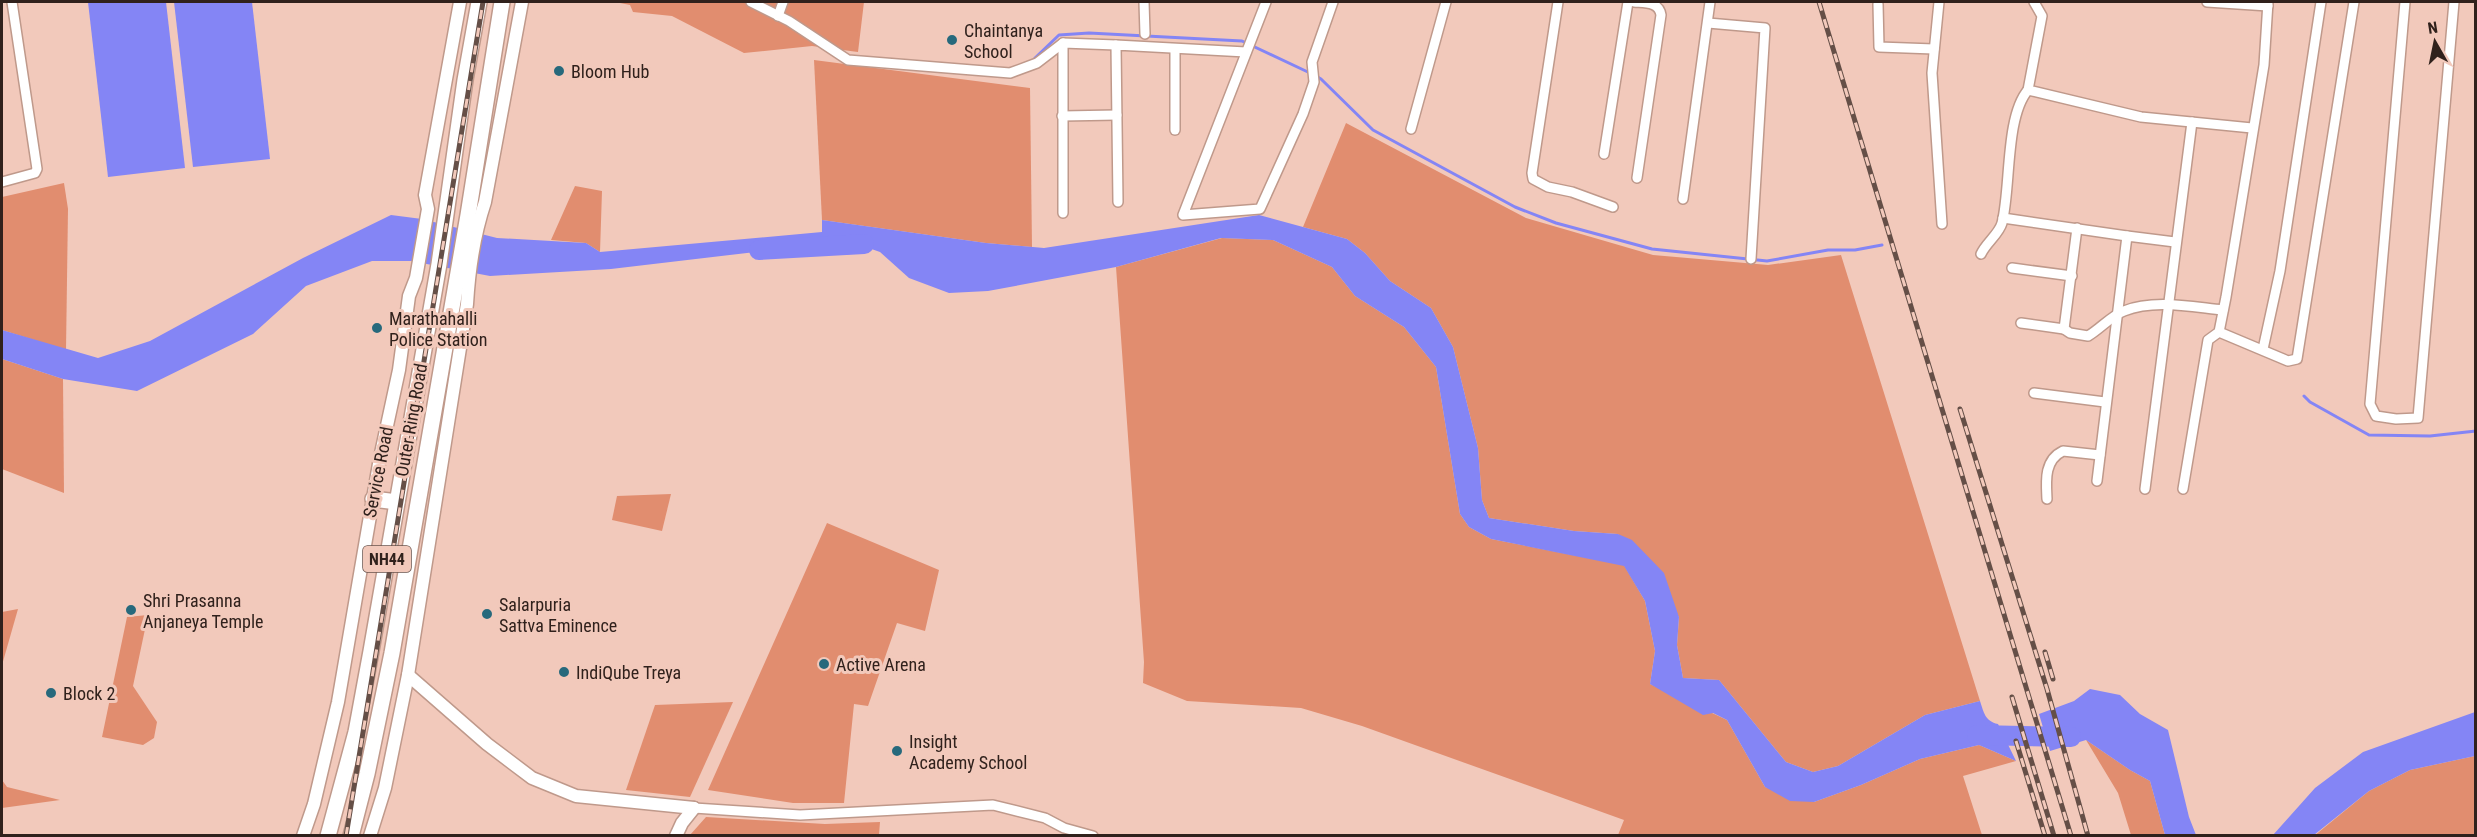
<svg xmlns="http://www.w3.org/2000/svg" width="2477" height="837" viewBox="0 0 2477 837" font-family="'Roboto Condensed',sans-serif">
	<rect width="100%" height="100%" fill="#f2c9bb"/>
	<!-- green -->
	<g fill="#e18d6f">
		<path d="M615,2H864L858,52L812,46L744,53L672,16L633,12L630,5Z"/>
		<path d="M814,60L1030,88L1032,247L986,243L822,220Z"/>
		<path d="M1346,123L1526,218L1653,255L1768,265L1841,255L1980,701L1925,715L1838,766L1813,772L1786,762L1719,680L1683,678L1677,645L1679,617L1618,534L1574,531L1489,518L1482,500L1478,448L1453,347L1431,308L1390,281L1365,253L1347,239L1303,227Z"/>
		<path d="M64,183L68,209L66,350L2,330V197Z"/>
		<path d="M575,186L602,191L600,252L586,243L551,240Z"/>
		<path d="M1222,238L1273,240L1332,267L1355,296L1404,327L1436,367L1460,514L1469,527L1491,539L1624,565L1645,601L1655,651L1650,684L1727,720L1765,787L1814,802L1861,785L1920,759L1979,745L2016,761L1963,776L1982,835H1618L1624,820L1362,726L1301,708L1187,701L1143,683L1144,662L1116,267Z"/>
		<path d="M2,359L63,379L64,493L2,469Z"/>
		<path d="M671,494L662,531L612,520L617,496Z"/>
		<path d="M827,523L939,570L925,631L897,623L868,706L854,704L844,803H793L708,790Z"/>
		<path d="M18,609L2,665V612Z"/>
		<path d="M148,615L133,686L157,722L154,738L143,745L102,737L127,617Z"/>
		<path d="M733,702L690,797L626,790L655,705Z"/>
		<path d="M2086,740L2130,770L2150,781L2165,835H2131L2118,793Z"/>
		<path d="M2475,756V835L2314,836L2369,791L2410,770Z"/>
		<path d="M2,780L7,787L60,800L2,808Z"/>
		<path d="M706,817L825,824L880,822L879,835H690Z"/>
	</g>
	<!-- water -->
	<g fill="#8485f5">
		<path d="M88,2H166L185,168L108,177Z"/>
		<path d="M174,2H252L270,159L193,167Z"/>
		<path d="M391,215L422,219L497,238L586,243L600,252L822,232V220L986,243L1044,248L1259,215L1347,239L1365,253L1390,281L1431,308L1453,347L1478,448L1482,500L1489,518L1574,531L1618,534L1632,540L1664,573L1679,617L1677,645L1683,678L1719,680L1786,762L1813,772L1838,766L1925,715L1980,701C1984,713 1985,721 1998,724L2016,761L1979,745L1920,759L1861,785L1814,802L1790,801L1765,787L1727,720L1713,713L1703,715L1650,684L1655,651L1645,601L1624,566L1491,539L1469,527L1460,514L1436,367L1404,327L1355,296L1332,267L1273,240L1221,238L1116,267L988,291L949,293L909,278L880,252L860,245L806,246L611,269L490,276L411,261H372L306,286L253,334L137,391L63,379L2,359V330L98,358L150,341L303,258Z"/>
		<path d="M2090,689L2120,695L2140,714L2168,730L2189,817L2196,835H2165L2150,781L2130,770L2086,740L2050,751L2039,714L2074,701Z"/>
		<path d="M2475,712V756L2410,770L2369,791L2314,835H2273L2315,788L2363,752Z"/>
	</g>
	<g fill="none" stroke-linecap="round" stroke-linejoin="round">
		<!-- stream -->
		<g stroke="#8485f5" stroke-width="3">
			<path d="M1035,58L1059,35L1089,33L1242,41L1310,73"/>
			<path d="M1316,76L1321,79L1373,130L1515,207L1556,223L1652,249L1767,261L1828,250H1855L1882,245"/>
			<path d="M2304,396L2310,402L2369,435L2430,436L2476,431"/>
		</g>
		<!-- river -->
		<g stroke="#8485f5" stroke-width="20">
			<path d="M759,250L864,244"/>
			<path d="M1977,735L2071,737"/>
		</g>
		<defs>
			<g id="minor">
				<path d="M751,2L789,21L848,60L1010,73L1037,63L1063,43"/>
				<path d="M1144,2L1145,34"/>
				<path d="M1266,2L1183,215L1260,209L1303,114L1314,82L1312,62L1333,2"/>
				<path d="M1558,2L1532,173L1533,179L1548,187L1572,192L1613,207"/>
				<path d="M1634,2C1646,3 1659,2 1661,15L1637,178"/>
				<path d="M1939,2L1932,73L1942,224"/>
				<path d="M2034,2L2042,16L2028,90L2141,117L2252,128"/>
				<path d="M2207,2L2268,6"/>
				<path d="M2405,2L2370,404L2376,416L2396,419L2418,418L2454,2"/>
				<path d="M1878,4L1879,47L1934,49"/>
				<path d="M778,16L783,2"/>
				<path d="M1708,23L1765,28L1751,259"/>
				<path d="M1175,49V130"/>
				<path d="M1062,116L1117,115"/>
				<path d="M1411,129L1446,2"/>
				<path d="M1604,154L1628,2"/>
				<path d="M2,182L35,173L37,169L12,2"/>
				<path d="M1683,199L1710,2"/>
				<path d="M1118,202L1116,45L1246,52"/>
				<path d="M1063,213V43L1116,45"/>
				<path d="M2003,218L2127,236"/>
				<path d="M1981,254C1986,243 1999,234 2002,223C2011,188 2005,117 2028,90"/>
				<path d="M2012,268L2072,276"/>
				<path d="M2021,323L2064,329L2077,228"/>
				<path d="M2064,329L2070,333L2088,336C2100,329 2111,316 2124,311C2154,299 2192,307 2223,310"/>
				<path d="M2219,332L2288,361L2297,359L2354,2"/>
				<path d="M2263,349L2280,271L2321,2"/>
				<path d="M2034,393L2105,402"/>
				<path d="M2097,481L2127,236L2175,242"/>
				<path d="M2145,489L2192,122"/>
				<path d="M2183,489L2208,340L2219,332L2226,297L2264,65L2268,2"/>
				<path d="M2047,499C2046,481 2044,460 2063,451L2100,455"/>
				<path d="M694,808L800,815L993,805L1045,818L1064,828L1093,836"/>
			</g>
			<g id="tertiary">
				<path d="M408,675L487,744L532,778L576,796L694,808"/>
				<path d="M303,836L314,804L338,702L380,458L399,370L409,296L416,278L428,209L425,195L460,2"/>
				<path d="M370,836L385,788L408,675L467,304C469,270 474,235 485,202L522,2"/>
				<path d="M676,836L682,823L694,808"/>
			</g>
			<g id="trunk">
				<path d="M373,499L397,502"/>
				<path d="M328,836L356,732L371,651L439,264L465,80L479,2"/>
				<path d="M351,836L367,774L392,653L468,215L502,2"/>
			</g>
		</defs>
		<!-- minor casing -->
		<use href="#minor" stroke="#bf998b" stroke-width="12"/>
		<!-- tertiary casing -->
		<use href="#tertiary" stroke="#bf998b" stroke-width="15"/>
		<!-- trunk casing -->
		<use href="#trunk" stroke="#bf998b" stroke-width="18"/>
		<!-- minor -->
		<use href="#minor" stroke="#fff" stroke-width="9"/>
		<!-- tertiary -->
		<use href="#tertiary" stroke="#fff" stroke-width="12"/>
		<!-- trunk -->
		<use href="#trunk" stroke="#fff" stroke-width="15"/>
		<defs>
			<g id="rail">
				<path d="M1819,2L2071,836"/>
				<path d="M1960,409L2047,689L2088,836"/>
				<path d="M2045,652L2053,679"/>
				<path d="M2012,697L2054,836"/>
				<path d="M2016,741L2045,836"/>
				<path d="M346,836L483,2"/>
			</g>
		</defs>
		<!-- rail casing -->
		<use href="#rail" stroke="#654f47" stroke-width="5"/>
		<!-- rail -->
		<use href="#rail" stroke="#f2c9bb" stroke-width="3" stroke-dasharray="9" stroke-linecap="butt"/>
	</g>
	<!-- markers -->
	<g fill="#27697c" stroke="#f2c9bb" stroke-width="2">
		<circle cx="952" cy="40" r="6"/>
		<circle cx="559" cy="71" r="6"/>
		<circle cx="377" cy="328" r="6"/>
		<circle cx="131" cy="610" r="6"/>
		<circle cx="487" cy="614" r="6"/>
		<circle cx="824" cy="664" r="6"/>
		<circle cx="564" cy="672" r="6"/>
		<circle cx="51" cy="693" r="6"/>
		<circle cx="897" cy="751" r="6"/>
	</g>
	<g text-anchor="middle" dominant-baseline="central" stroke-width="6" stroke-linejoin="round" paint-order="stroke">
		<!-- shield labels -->
		<rect fill="#f2c9bb" stroke="#6a534c" stroke-width="1.5" x="363" y="546" width="48" height="26" rx="4.5"/>
		<g font-size="16" font-weight="bold" fill="#30211c">
			<text x="387" y="559">NH44</text>
		</g>
		<!-- poi labels -->
		<g font-size="18" fill="#30211c" stroke="#f2c9bb" text-anchor="start">
			<text x="964" y="30">Chaintanya<tspan x="964" dy="21">School</tspan></text>
			<text x="571" y="71">Bloom Hub</text>
			<text x="389" y="318">Marathahalli<tspan x="389" dy="21">Police Station</tspan></text>
			<text x="143" y="600">Shri Prasanna<tspan x="143" dy="21">Anjaneya Temple</tspan></text>
			<text x="499" y="604">Salarpuria<tspan x="499" dy="21">Sattva Eminence</tspan></text>
			<text x="836" y="664">Active Arena</text>
			<text x="576" y="672">IndiQube Treya</text>
			<text x="63" y="693">Block 2</text>
			<text x="909" y="741">Insight<tspan x="909" dy="21">Academy School</tspan></text>
		</g>
		<!-- street labels -->
		<g font-size="18" fill="#30211c" stroke="#f2c9bb">
			<text transform="translate(411 420) rotate(-80)">Outer Ring Road</text>
			<text transform="translate(378 472) rotate(-79)">Service Road</text>
		</g>
	</g>
	<!-- border -->
	<rect width="2477" height="837" fill="none" stroke="#30211c" stroke-width="6"/>
	<!-- north arrow -->
	<g transform="translate(2435 42) rotate(351)" stroke="#f2c9bb" stroke-width="4.5" paint-order="stroke">
	<path d="M0-4.5L10 22L0 15L-10 22Z" fill="#30211c"/>
	<text y="-9" font-size="16" font-weight="bold" text-anchor="middle" fill="#30211c">N</text>
	</g>
</svg>
